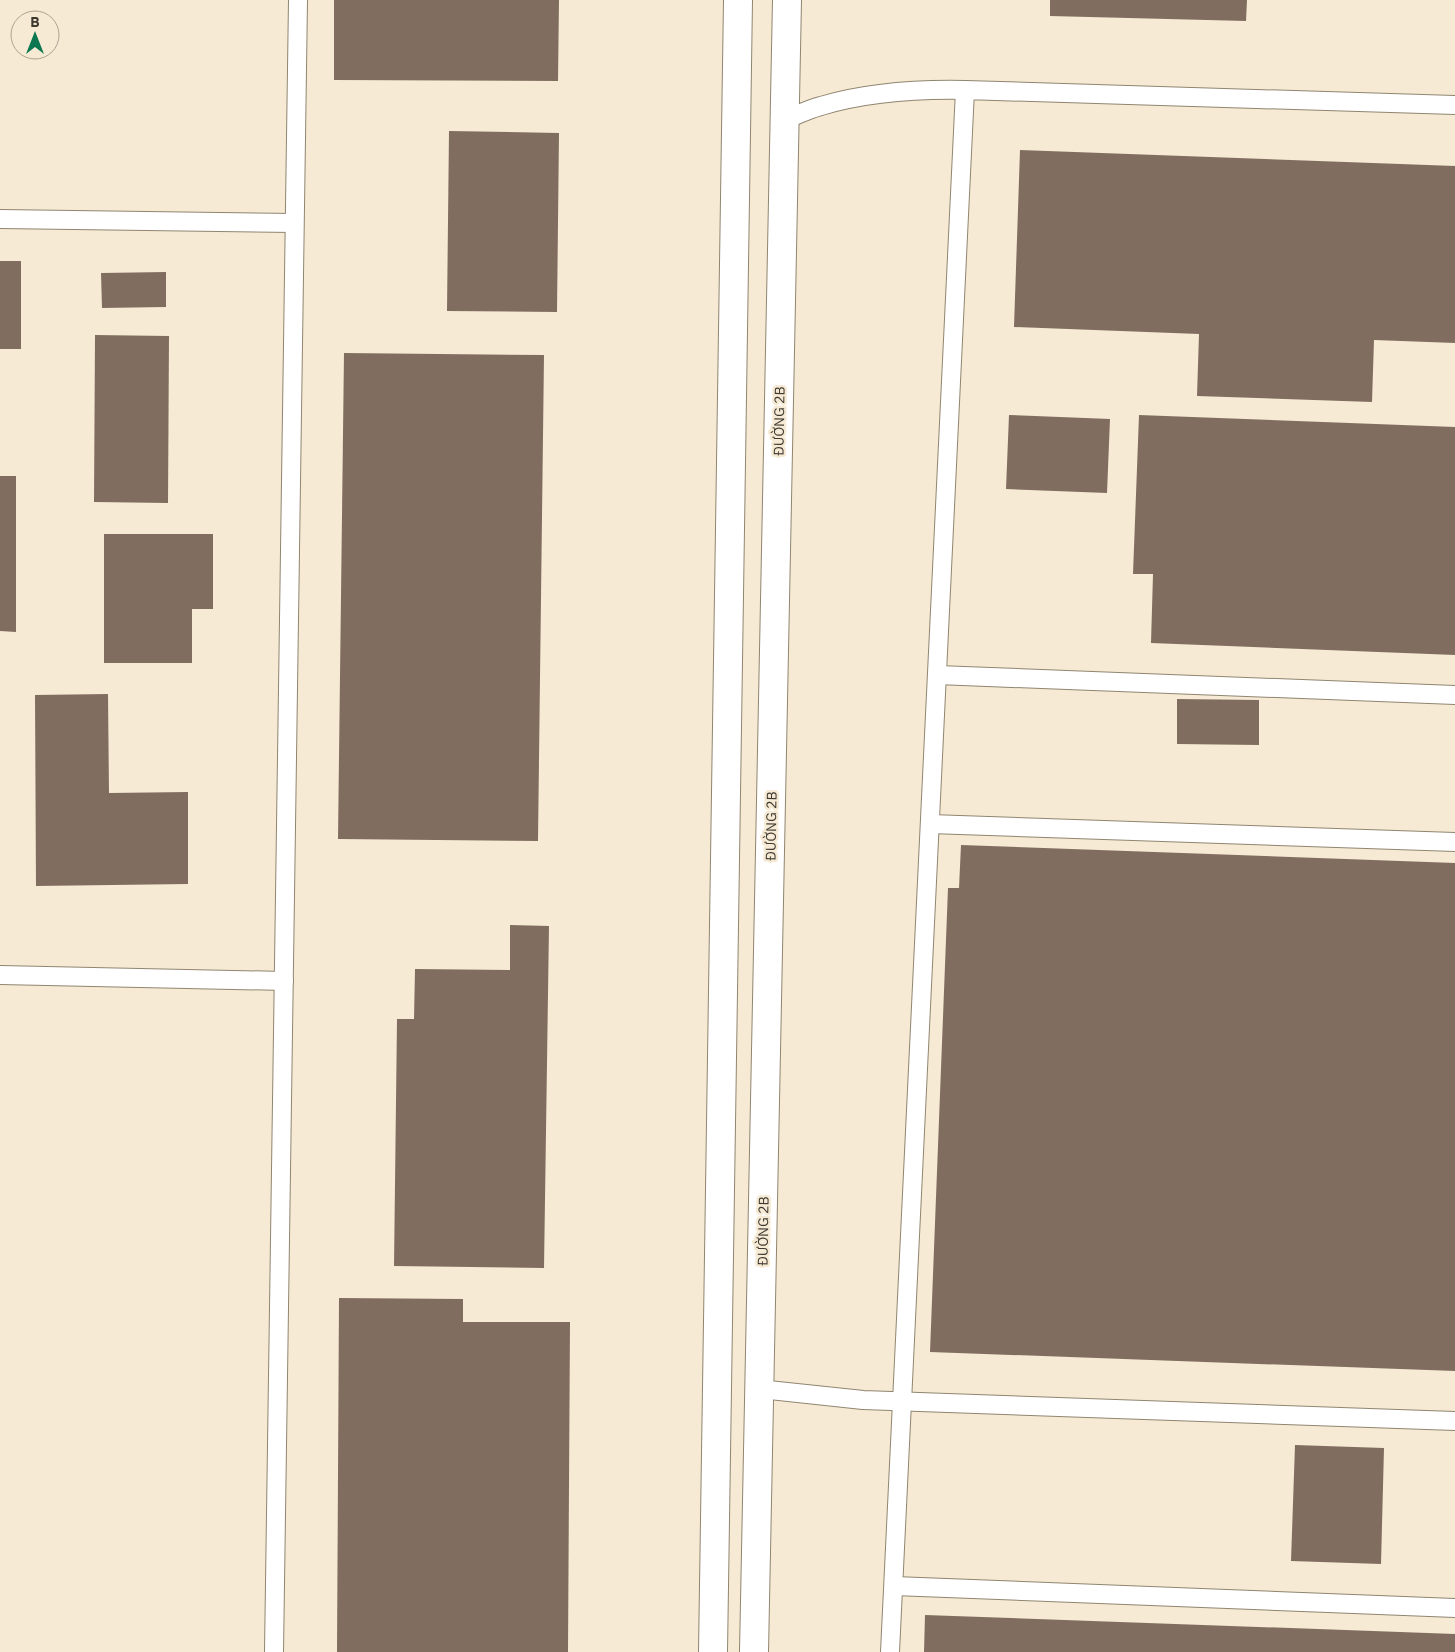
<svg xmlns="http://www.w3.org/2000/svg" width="1455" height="1652" viewBox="0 0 1455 1652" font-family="'IBM Plex Sans',sans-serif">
	<rect width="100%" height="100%" fill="#f6ead4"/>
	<!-- building -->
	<g fill="#816d60">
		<path d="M334,0H559L558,81L334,80Z"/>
		<path d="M1050,0H1247L1246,21L1050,16Z"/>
		<path d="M449,131L559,133L557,312L447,311Z"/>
		<path d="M1020,150L1455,166V343L1374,340L1372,402L1197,396L1199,334L1014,327Z"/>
		<rect x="0" y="261" width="21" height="88"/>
		<path d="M166,272V307L102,308L101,273Z"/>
		<path d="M95,335L169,336L168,503L94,502Z"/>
		<path d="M344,353L544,355L538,841L338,839Z"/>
		<path d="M1009,415L1110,419L1107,493L1006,489Z"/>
		<path d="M1139,415L1455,427V655L1151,643L1153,574H1133Z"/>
		<path d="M0,476H16V632L0,631Z"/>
		<path d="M104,534H213V609H192V663H104Z"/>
		<path d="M108,694L109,793L188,792V884L36,886L35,695Z"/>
		<path d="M1177,699L1259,700V745L1177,744Z"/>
		<path d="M961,845L1455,863V1371L930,1352L948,888H959Z"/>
		<path d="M510,925L549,926L544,1268L394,1266L397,1019H414L415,969L510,970Z"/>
		<path d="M339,1298L463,1299V1322H570L568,1652H337Z"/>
		<path d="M1295,1445L1384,1448L1381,1564L1291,1561Z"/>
		<path d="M925,1615L1455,1634V1652H924Z"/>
	</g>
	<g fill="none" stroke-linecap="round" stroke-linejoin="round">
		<defs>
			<g id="lane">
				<path d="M785,120C797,115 809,109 821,106C868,92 916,89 965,90"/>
				<path d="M0,219L294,223"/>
				<path d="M937,675L1455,695"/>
				<path d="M930,824L1455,842"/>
				<path d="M0,975L284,981"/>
				<path d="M760,1389L863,1400L1455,1421"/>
				<path d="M894,1586L1455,1608"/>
				<path d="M274,1652L298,0"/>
				<path d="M890,1652L965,90L1455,105"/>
			</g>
			<g id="street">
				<path d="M713,1652L738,0"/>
				<path d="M754,1652L787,0"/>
			</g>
		</defs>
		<!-- lane casing -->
		<use href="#lane" stroke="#908570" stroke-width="20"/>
		<!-- street casing -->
		<use href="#street" stroke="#908570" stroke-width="30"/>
		<!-- lane -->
		<use href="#lane" stroke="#fff" stroke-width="18"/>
		<!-- street -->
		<use href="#street" stroke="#fff" stroke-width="28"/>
	</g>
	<g text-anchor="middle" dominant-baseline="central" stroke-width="5" stroke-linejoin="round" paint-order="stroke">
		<!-- street labels -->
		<g font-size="14" fill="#3e3931" stroke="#f6ead4">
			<text transform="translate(779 421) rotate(-89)">ĐƯỜNG 2B</text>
			<text transform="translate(771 826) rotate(-89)">ĐƯỜNG 2B</text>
			<text transform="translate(763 1231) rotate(-89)">ĐƯỜNG 2B</text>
		</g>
	</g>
	<!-- north arrow -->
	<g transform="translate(35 35)"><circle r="24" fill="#f6ead4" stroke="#aca393"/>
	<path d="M0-4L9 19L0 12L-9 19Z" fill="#0b7751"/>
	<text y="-8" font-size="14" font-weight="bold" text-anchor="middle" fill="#3e3931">B</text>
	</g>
</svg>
